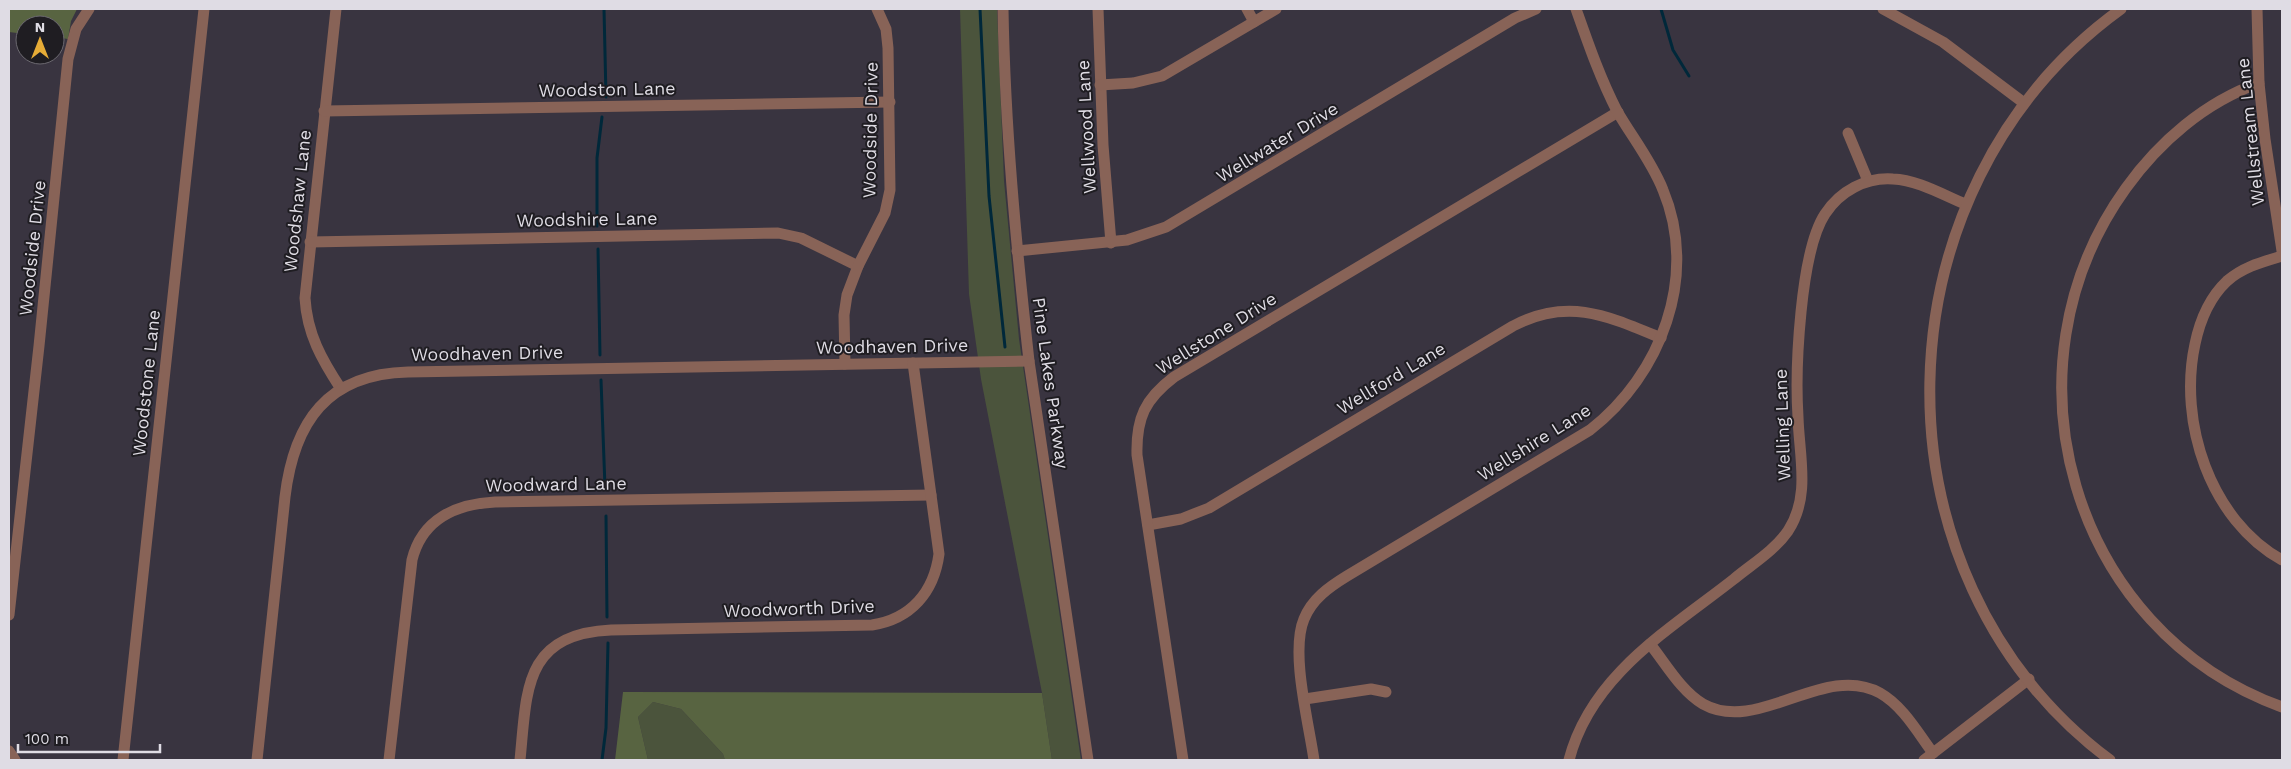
<svg xmlns="http://www.w3.org/2000/svg" width="2291" height="769" viewBox="0 0 2291 769" font-family="'Work Sans',sans-serif">
	<rect width="100%" height="100%" fill="#393440"/>
	<!-- green -->
	<g fill="#4b543c">
		<path d="M960,9H997L1004,181L1019,339L1081,760H1052L1042,693L981,379L969,294Z"/>
		<path d="M653,702L681,709L723,754L725,760H648L638,717Z"/>
	</g>
	<!-- forest -->
	<g fill="#586441">
		<path d="M9,9H77L71,21L68,39L55,37V25H25V34L9,32Z"/>
		<path d="M623,692L1042,693L1052,760H725L723,754L681,709L653,702L638,717L648,760H615Z"/>
	</g>
	<g fill="none" stroke-linecap="round" stroke-linejoin="round">
		<!-- stream -->
		<g stroke="#00283a" stroke-width="3">
			<path d="M604,9L606,97"/>
			<path d="M980,9L989,196L1005,347"/>
			<path d="M1661,9L1673,50L1689,76"/>
			<path d="M597,226V158L602,117"/>
			<path d="M598,249L600,355"/>
			<path d="M601,380L605,487"/>
			<path d="M606,516L607,617"/>
			<path d="M602,760L606,728L608,643"/>
		</g>
		<!-- minor -->
		<g stroke="#886357" stroke-width="11">
			<path d="M336,9L305,298C307,334 322,360 341,389"/>
			<path d="M1003,9C1005,127 1016,243 1029,361L1088,760"/>
			<path d="M1098,9L1103,145L1111,243"/>
			<path d="M1247,9L1254,22"/>
			<path d="M1883,9L1943,42L2024,103"/>
			<path d="M2257,9L2259,83L2265,139L2282,251"/>
			<path d="M2259,83C2205,102 2159,142 2126,188C1996,368 2071,631 2282,707"/>
			<path d="M1100,85L1133,83L1162,76L1276,9"/>
			<path d="M324,111L890,102"/>
			<path d="M1848,133L1868,181"/>
			<path d="M310,242L778,233L801,238L858,266"/>
			<path d="M1017,251L1127,240L1166,227L1515,18L1536,9"/>
			<path d="M2282,256C2262,262 2243,267 2227,281C2209,298 2200,320 2195,344C2178,422 2210,520 2282,560"/>
			<path d="M845,364L844,315L847,295L858,266L885,213L890,190L888,48L886,29L877,9"/>
			<path d="M1148,525L1181,519L1209,508L1513,326C1568,297 1608,316 1661,338"/>
			<path d="M9,615L39,346L68,59L76,29L89,9"/>
			<path d="M1650,644C1666,664 1681,691 1703,704C1758,735 1824,662 1880,693C1903,706 1918,733 1933,753"/>
			<path d="M1305,699L1371,689L1386,692"/>
			<path d="M9,751L15,760"/>
			<path d="M123,760L204,9"/>
			<path d="M257,760L285,497C294,422 327,374 408,372L1029,361"/>
			<path d="M389,760L412,560C422,519 456,504 495,502L931,495"/>
			<path d="M520,760C527,691 523,634 611,630L872,625C911,619 934,592 939,554L913,363"/>
			<path d="M1183,760L1137,455C1136,418 1145,399 1174,377L1618,112"/>
			<path d="M1314,760C1309,724 1290,652 1304,619C1312,599 1329,587 1347,576L1590,430C1661,375 1699,276 1663,190C1652,162 1632,137 1617,111C1600,78 1588,43 1576,9"/>
			<path d="M1569,760C1591,675 1669,630 1734,579C1752,564 1774,551 1788,531C1811,496 1799,455 1798,417C1795,370 1800,252 1825,214C1840,191 1866,177 1893,179C1918,180 1943,195 1965,204"/>
			<path d="M1924,760L2029,679"/>
			<path d="M2110,760C1863,575 1873,188 2121,9"/>
		</g>
	</g>
	<g text-anchor="middle" dominant-baseline="central" stroke-width="4" stroke-linejoin="round" paint-order="stroke">
		<!-- street labels -->
		<g font-size="18" fill="#dfdce4" stroke="#1f1d22">
			<text transform="translate(607 89) rotate(-1)">Woodston Lane</text>
			<text transform="translate(1086 127) rotate(-93)">Wellwood Lane</text>
			<text transform="translate(870 130) rotate(-89)">Woodside Drive</text>
			<text transform="translate(2250 132) rotate(-96)">Wellstream Lane</text>
			<text transform="translate(1277 142) rotate(-31)">Wellwater Drive</text>
			<text transform="translate(297 201) rotate(-84)">Woodshaw Lane</text>
			<text transform="translate(587 219) rotate(-1)">Woodshire Lane</text>
			<text transform="translate(32 248) rotate(-84)">Woodside Drive</text>
			<text transform="translate(1216 333) rotate(-32)">Wellstone Drive</text>
			<text transform="translate(892 346) rotate(-1)">Woodhaven Drive</text>
			<text transform="translate(487 353) rotate(-1)">Woodhaven Drive</text>
			<text transform="translate(1391 378) rotate(-31)">Wellford Lane</text>
			<text transform="translate(146 383) rotate(-84)">Woodstone Lane</text>
			<text transform="translate(1051 383) rotate(82)">Pine Lakes Parkway</text>
			<text transform="translate(1782 425) rotate(-92)">Welling Lane</text>
			<text transform="translate(1534 442) rotate(-32)">Wellshire Lane</text>
			<text transform="translate(556 484) rotate(-1)">Woodward Lane</text>
			<text transform="translate(799 608) rotate(-2)">Woodworth Drive</text>
		</g>
	</g>
	<!-- border -->
	<rect width="2291" height="769" fill="none" stroke="#dfdce4" stroke-width="20"/>
	<!-- north arrow -->
	<g transform="translate(40 40)"><circle r="24" fill="#1f1d22" stroke="#6c6970"/>
	<path d="M0-4L9 19L0 12L-9 19Z" fill="#e7ac37"/>
	<text y="-8" font-size="14" font-weight="bold" text-anchor="middle" fill="#dfdce4">N</text>
	</g>
	<!-- scale -->
	<path d="M18 744v8h142v-8" fill="none" stroke="#dfdce4" stroke-width="2.5"/>
	<text x="25" y="744" font-size="15" fill="#dfdce4" stroke="#1f1d22" stroke-width="4" paint-order="stroke">100 m</text>
</svg>
